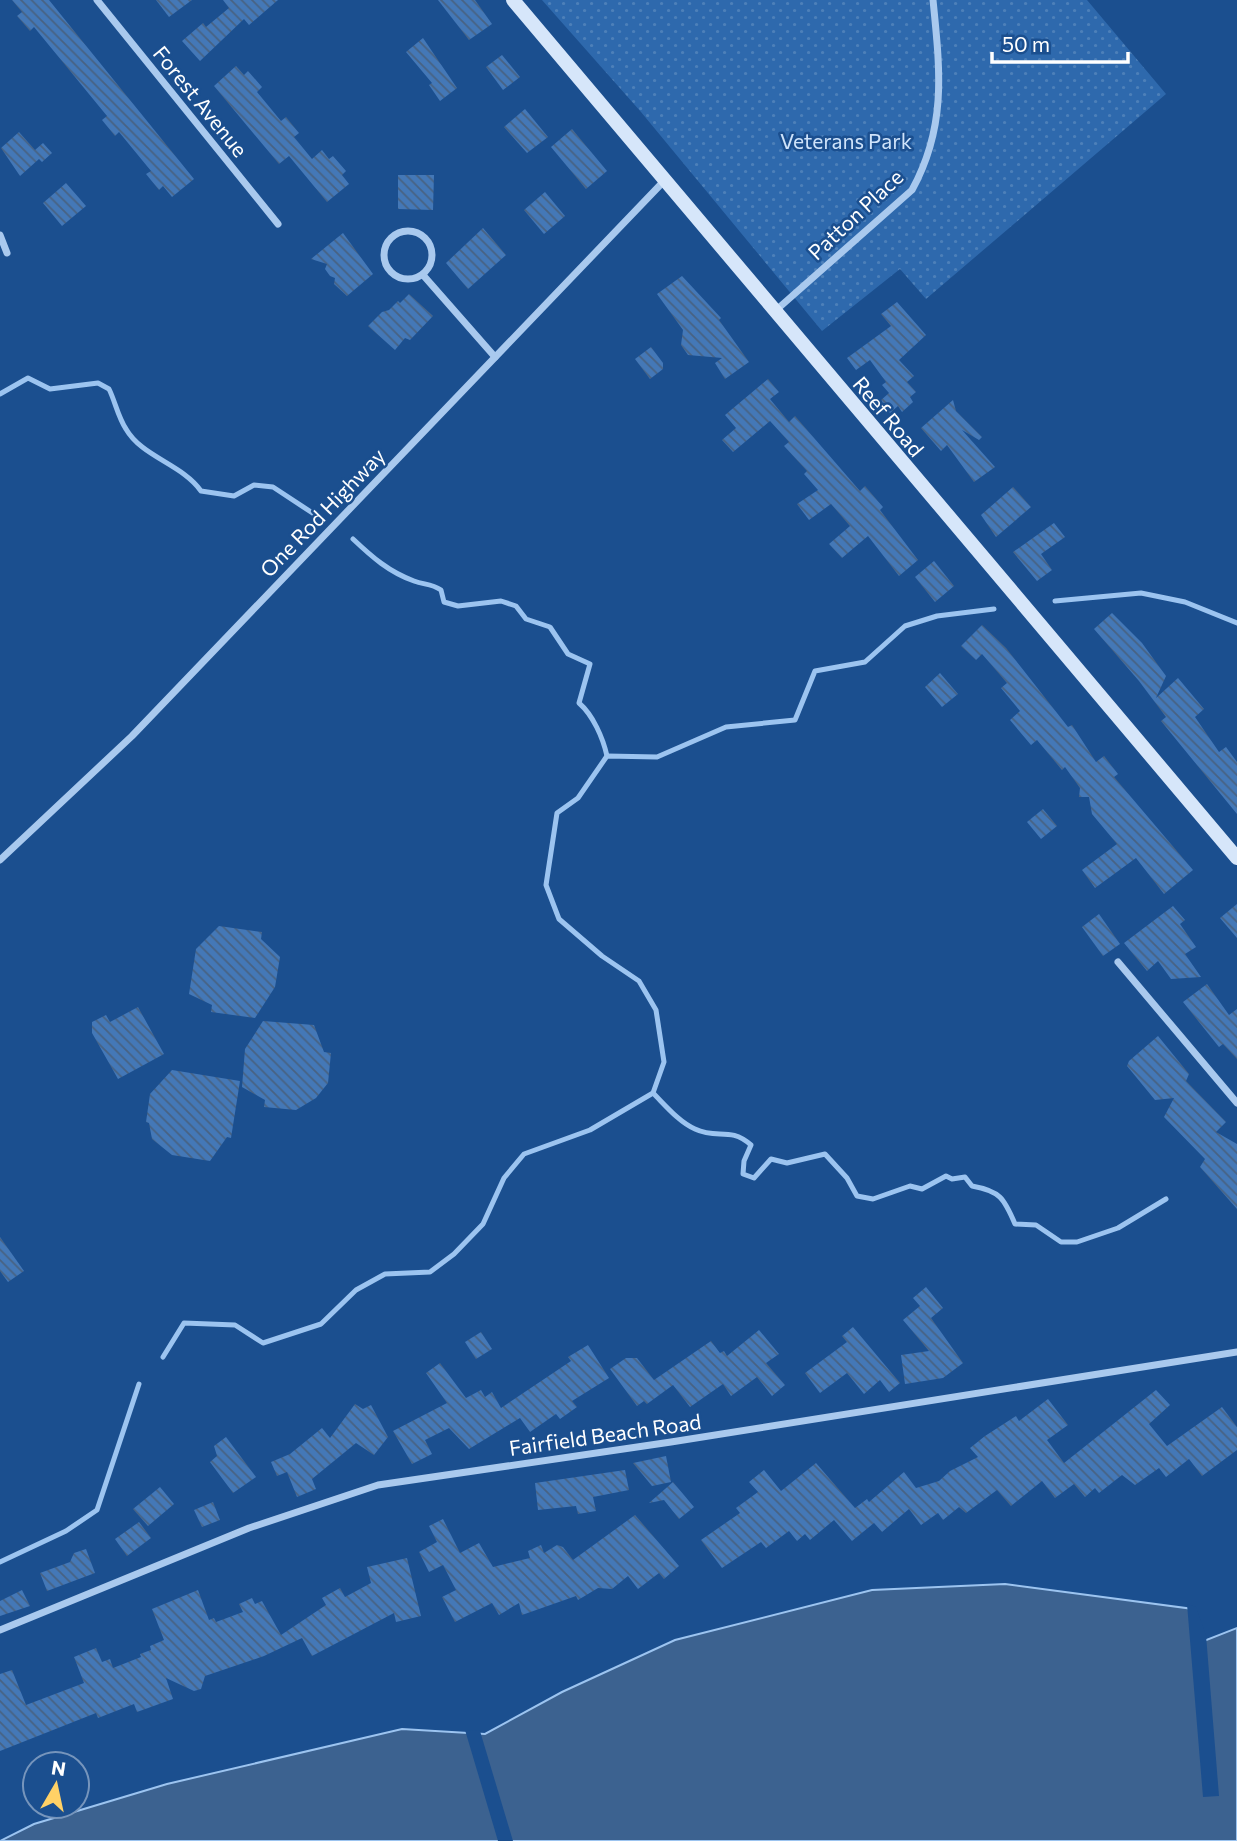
<svg xmlns="http://www.w3.org/2000/svg" width="1237" height="1841" viewBox="0 0 1237 1841" font-family="Commissioner,sans-serif">
	<defs>
		<pattern id="park-dots" width="8" height="8" patternUnits="userSpaceOnUse" patternTransform="scale(1.75)"><rect width="8" height="8" fill="#2e69ad"/><path d="M2 2h.1M6 6h.1" fill="none" stroke="#4d80b9" stroke-width="1.8" stroke-linecap="round"/></pattern>
		<pattern id="building-back-hatch" width="6" height="6" patternUnits="userSpaceOnUse" patternTransform="scale(1.75)"><rect width="6" height="6" fill="#4478b7"/><path d="M-1 5l2 2M0 0l6 6M5-1l2 2" fill="none" stroke="#486282"/></pattern>
	</defs>
	<rect width="100%" height="100%" fill="#1b4f8f"/>
	<!-- park -->
	<path fill="url(#park-dots)" d="M542,0H1087L1166,94L926,299L900,269L822,331L641,112Z"/>
	<!-- water -->
	<path fill="#3c6290" stroke="#9cc4f0" stroke-width="2" d="M1005,1584L1193,1609L1204,1641L1237,1628V1841H0L34,1824L167,1784L402,1729L485,1734L562,1692L675,1640L872,1590Z"/>
	<!-- pier -->
	<g fill="#1b4f8f">
		<path d="M1187,1604L1196,1607L1206,1635L1219,1796L1203,1797Z"/>
		<path d="M465,1730L480,1731L513,1841H498Z"/>
	</g>
	<g fill="none" stroke-linecap="round" stroke-linejoin="round">
		<!-- stream -->
		<g stroke="#9cc4f0" stroke-width="5">
			<path d="M0,394L28,378L50,389L98,383L109,389C115,401 118,417 126,429C142,457 182,464 201,491L234,496L254,485L273,487L314,514"/>
			<path d="M353,539C372,557 389,572 414,581C424,585 431,583 441,590L444,602L458,606L501,601L516,606L526,619L550,627L568,654L590,664L579,703C593,715 603,738 607,756"/>
			<path d="M1055,601L1141,593L1185,602L1237,623"/>
			<path d="M653,1093C665,1105 679,1122 695,1129C718,1140 729,1126 751,1145L744,1161L743,1174L754,1178L771,1159L787,1163L825,1154L847,1178L857,1196L873,1199L910,1186L922,1189L946,1176L952,1179L965,1177L972,1186C1000,1191 1004,1198 1015,1224L1036,1225L1061,1242H1077L1118,1228L1166,1199"/>
			<path d="M163,1357L184,1323L235,1325L263,1343L321,1324L356,1290L385,1274L430,1272L454,1254L483,1224L504,1178L524,1154L590,1130L653,1093L664,1062L656,1010L639,981L602,956L559,919L546,885L557,813L578,798L607,756L657,757L726,727L795,720L815,671L865,662L905,626L937,616L994,609"/>
			<path d="M0,1562L66,1531L97,1510L139,1384"/>
		</g>
	</g>
	<!-- building -->
	<g fill="url(#building-back-hatch)">
		<path d="M12,0H49L194,179L172,197L163,186L159,190L146,174L151,171L119,132L115,136L102,120L107,116L34,27L30,31L17,16L22,12Z"/>
		<path d="M156,0H192L169,17Z"/>
		<path d="M223,0H278L249,25L244,19L200,61L182,41L203,23L206,27L229,8Z"/>
		<path d="M438,0H475L492,24L469,40Z"/>
		<path d="M423,38L457,88L440,101L429,85L432,83L406,52Z"/>
		<path d="M502,55L520,77L503,90L486,67Z"/>
		<path d="M236,66L244,75L248,71L262,87L257,92L281,121L286,117L299,133L294,137L312,159L322,150L329,159L333,156L346,171L342,175L349,184L327,202L289,156L279,164L214,86Z"/>
		<path d="M525,109L548,137L527,153L504,127Z"/>
		<path d="M572,129L607,171L586,189L551,147Z"/>
		<path d="M19,132L35,150L43,143L52,153L42,162L39,159L20,176L1,148Z"/>
		<path d="M398,175H434L433,210L398,209Z"/>
		<path d="M66,183L86,206L62,226L43,203Z"/>
		<path d="M545,192L565,216L544,234L524,210Z"/>
		<path d="M483,228L506,255L468,289L446,263Z"/>
		<path d="M343,233L373,274L347,296L334,284L335,278L330,276L325,269L327,264L311,259Z"/>
		<path d="M682,276L721,318L719,320L749,362L725,379L715,363L722,358L688,355L681,345L683,330L657,294Z"/>
		<path d="M409,294L433,316L410,340L405,338L395,350L368,326L382,312L389,310L398,301L400,303Z"/>
		<path d="M897,302L926,335L899,360L914,376L907,382L916,392L910,397L913,402L902,412L898,406L890,413L880,401L889,393L882,385L886,382L870,360L856,370L847,358L891,326L881,314Z"/>
		<path d="M651,347L663,363V369L650,379L635,359Z"/>
		<path d="M768,379L779,392L770,399L789,422L795,416L860,491L865,486L883,507L880,510L918,560L899,576L868,536L842,558L829,544L850,526L831,504L809,520L797,504L818,490L804,474L807,471L784,446L789,442L770,421L733,452L722,440L736,428L725,415Z"/>
		<path d="M953,400L956,411L982,437L979,440L962,430L995,467L974,482L947,445L941,451L921,428Z"/>
		<path d="M1013,487L1031,507L996,537L981,515Z"/>
		<path d="M1054,523L1065,537L1041,554L1052,570L1037,581L1013,552Z"/>
		<path d="M934,561L954,586L935,602L915,577Z"/>
		<path d="M1112,613L1142,643L1166,676L1156,698L1178,678L1204,709L1195,717L1219,752L1226,747L1237,762V814L1161,721L1166,717L1139,681L1094,629Z"/>
		<path d="M982,625L1006,648L1068,727L1072,725L1096,762L1104,756L1118,774L1114,777L1193,870L1164,894L1136,858L1095,888L1082,870L1117,844L1092,814L1089,797H1079L1080,788L1065,767L1062,770L1037,740L1031,745L1010,720L1020,711L1001,688L1007,683L982,654L976,660L961,646Z"/>
		<path d="M940,673L958,694L942,707L925,687Z"/>
		<path d="M1043,809L1057,826L1041,839L1027,822Z"/>
		<path d="M1237,904V938L1220,918Z"/>
		<path d="M1173,906L1185,920L1180,924L1196,947L1185,954L1201,977L1171,979L1158,961L1147,971L1124,943Z"/>
		<path d="M1099,914L1120,944L1103,956L1082,927Z"/>
		<path d="M219,926L262,932L261,939L280,957L275,987L255,1018L211,1012L212,1005L189,994L196,949Z"/>
		<path d="M1207,984L1229,1015L1237,1009V1059L1223,1044L1219,1047L1183,1002Z"/>
		<path d="M138,1007L164,1054L118,1079L92,1033V1022L106,1015L110,1022Z"/>
		<path d="M263,1021L314,1025L324,1052L331,1053L328,1083L316,1098L296,1110L264,1107L265,1100L242,1087L245,1049Z"/>
		<path d="M1158,1036L1189,1074L1186,1081L1226,1122L1216,1132L1237,1144V1209L1200,1167L1205,1159L1164,1117L1174,1098L1155,1100L1127,1066L1129,1061Z"/>
		<path d="M172,1070L240,1081L231,1138L227,1137L210,1161L172,1155L152,1139L149,1123L146,1122L150,1094Z"/>
		<path d="M0,1237L24,1271L8,1282L0,1271Z"/>
		<path d="M926,1287L943,1308L931,1318L963,1363L943,1378L905,1384L901,1355L929,1351L903,1320L920,1306L913,1298Z"/>
		<path d="M853,1327L900,1383L889,1392L880,1380L864,1394L847,1373L820,1393L805,1373L847,1342L842,1336Z"/>
		<path d="M759,1330L779,1354L766,1363L785,1385L772,1396L757,1377L731,1396L723,1384L690,1407L673,1385L647,1404L644,1401L637,1406L610,1369L626,1358H637L654,1380L711,1341L720,1353L724,1351L727,1356Z"/>
		<path d="M481,1332L492,1349L476,1359L465,1342Z"/>
		<path d="M588,1345L609,1378L572,1401L577,1407L560,1419L556,1414L530,1432L520,1418L469,1449L449,1428L425,1440L432,1454L412,1464L393,1431L447,1403L426,1373L440,1363L466,1398L481,1390L485,1397L492,1392L501,1408L571,1361L568,1357Z"/>
		<path d="M1156,1390L1170,1405L1149,1424L1167,1446L1222,1407L1237,1427V1450L1202,1476L1189,1459L1166,1477L1159,1468L1135,1485L1122,1475L1099,1493L1095,1488L1085,1497L1074,1484L1055,1498L1042,1481L1011,1506L997,1490L966,1513L959,1507L943,1520L938,1513L921,1525L909,1509L882,1532L874,1523L852,1541L834,1520L810,1540L805,1534L797,1541L789,1531L766,1548L761,1542L722,1568L701,1540L740,1513L736,1508L758,1492L749,1482L764,1470L781,1491L816,1463L855,1508L867,1499L869,1502L904,1472L916,1488L939,1481L950,1471L978,1457L970,1448L985,1436L1016,1416L1019,1421L1048,1399L1068,1425L1047,1440L1064,1463Z"/>
		<path d="M355,1404L363,1409L371,1405L388,1437L374,1455L356,1443L312,1479L316,1489L297,1497L287,1472L277,1476L271,1462L290,1454L322,1428L330,1438Z"/>
		<path d="M226,1437L256,1477L233,1493L210,1462L217,1456L214,1446Z"/>
		<path d="M666,1456L671,1482L652,1486L633,1463Z"/>
		<path d="M625,1470L629,1490L593,1497L596,1511L578,1514L576,1506L538,1510L535,1483Z"/>
		<path d="M673,1482L694,1507L679,1519L664,1500L649,1503Z"/>
		<path d="M160,1487L174,1504L148,1526L133,1509Z"/>
		<path d="M213,1502L220,1520L202,1527L194,1510Z"/>
		<path d="M635,1515L679,1566L664,1579L659,1573L638,1589L628,1576L612,1589L598,1588L578,1600L576,1596L522,1615L519,1603L499,1615L492,1603L455,1622L442,1597L456,1590L443,1565L429,1572L419,1552L437,1542L429,1526L443,1519L460,1553L479,1543L493,1567L530,1558L528,1551L541,1545L544,1553L557,1545L563,1547L573,1560Z"/>
		<path d="M139,1522L151,1538L127,1556L115,1539Z"/>
		<path d="M86,1549L95,1573L47,1591L40,1573L70,1562L74,1553Z"/>
		<path d="M407,1558L421,1616L396,1622L394,1613L312,1656L302,1638L264,1656L205,1676L201,1689L194,1691L166,1678L173,1699L137,1712L134,1704L98,1718L96,1713L0,1751V1674L12,1670L26,1705L84,1683L74,1657L96,1648L102,1662L110,1659L113,1668L141,1657L140,1654L151,1650L150,1646L164,1640L152,1609L198,1590L209,1620L214,1618L216,1622L243,1612L239,1604L252,1598L255,1604L262,1601L281,1635L326,1605L322,1598L340,1588L345,1597L371,1583L367,1567Z"/>
		<path d="M22,1590L30,1606L0,1616V1601Z"/>
	</g>
	<g fill="none" stroke-linecap="round" stroke-linejoin="round">
		<!-- street -->
		<g stroke="#a9c9ee" stroke-width="7">
			<path d="M97,0L278,224"/>
			<circle cx="408" cy="255" r="24"/>
			<path d="M0,235L7,253"/>
			<path d="M423,275L495,357"/>
			<path d="M774,312L912,190C947,126 940,70 933,0"/>
			<path d="M0,860L132,736L664,181"/>
			<path d="M1118,962L1237,1103"/>
			<path d="M0,1630L249,1528L378,1485L671,1442L1237,1352"/>
		</g>
		<!-- secondary -->
		<path stroke="#d6e6fa" stroke-width="14" d="M513,0L1237,858"/>
	</g>
	<g text-anchor="middle" dominant-baseline="central" stroke-width="5" stroke-linejoin="round" paint-order="stroke">
		<!-- street labels -->
		<g font-size="21" fill="#fff" stroke="#1b4f8f">
			<text transform="translate(201 101) rotate(51)">Forest Avenue</text>
			<text transform="translate(855 214) rotate(-43)">Patton Place</text>
			<text transform="translate(889 416) rotate(50)">Reef Road</text>
			<text transform="translate(322 512) rotate(-46)">One Rod Highway</text>
			<text transform="translate(605 1434) rotate(-8)">Fairfield Beach Road</text>
		</g>
		<!-- park labels -->
		<g font-size="21" fill="#cfe3fa" stroke="#1b4f8f">
			<text x="846" y="140">Veterans Park</text>
		</g>
	</g>
	<!-- north arrow -->
	<g transform="translate(56 1785) rotate(9)"><circle r="33" fill="#1b4f8f" stroke="#7695bc" stroke-width="2"/>
	<path d="M0-5L12 26L0 18L-12 26Z" fill="#ffd166"/>
	<text y="-10" font-size="19" font-weight="bold" text-anchor="middle" fill="#ffffff">N</text>
	</g>
	<!-- scale -->
	<path d="M992 52v10h136v-10" fill="none" stroke="#ffffff" stroke-width="3.5"/>
	<text x="1002" y="52" font-size="21" fill="#ffffff" stroke="#1b4f8f" stroke-width="5" paint-order="stroke">50 m</text>
</svg>
